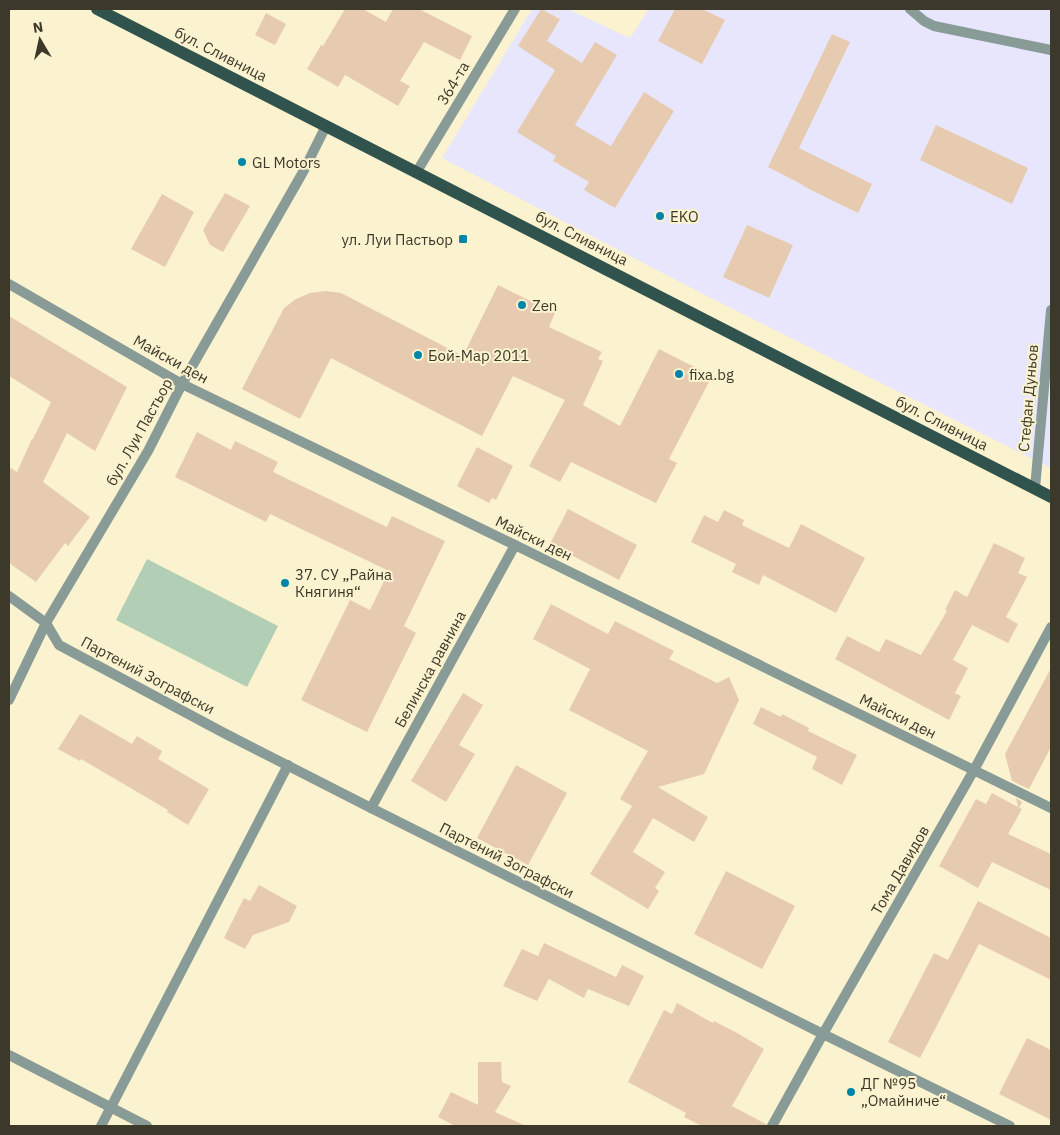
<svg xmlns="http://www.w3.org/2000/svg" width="1060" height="1135" viewBox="0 0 1060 1135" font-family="'IBM Plex Sans',sans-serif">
	<rect width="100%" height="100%" fill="#fbf3cf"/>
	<!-- commercial -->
	<path fill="#e8e6fc" d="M532,9H568L630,38L649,9H1051V468L701,293L442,158Z"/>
	<!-- green -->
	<path fill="#b2cfb5" d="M147,559L278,626L247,687L116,620Z"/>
	<!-- building -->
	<g fill="#e7cbb0">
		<path d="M345,9H363L386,22L393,9H419L472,36L460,60L424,42L400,81L410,86L398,106L345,75L338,87L307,69L321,45L323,46Z"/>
		<path d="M541,9L560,19L547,41L582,63L595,42L617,55L575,125L611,146L644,92L674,111L615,208L584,190L589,182L553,161L556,156L517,132L555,70L518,46Z"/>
		<path d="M675,9H702L725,20L702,64L658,41Z"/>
		<path d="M266,13L286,24L275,45L255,35Z"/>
		<path d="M832,34L850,42L799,148L872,184L858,213L803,186V185L768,167Z"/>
		<path d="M936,125L1028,168L1012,204L920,160Z"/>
		<path d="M225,193L250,206L223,252L210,245L203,230Z"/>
		<path d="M162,194L194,212L165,267L131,249Z"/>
		<path d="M747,225L793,245L769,298L723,277Z"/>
		<path d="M498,285L555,313L549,327L602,352L598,359L603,361L583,405L620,426L659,349L712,376L669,459L677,463L656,503L571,462L560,482L529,466L565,400L513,376L482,436L331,358L300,419L242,389L284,308L296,299L310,293L326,291L341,293L463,356Z"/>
		<path d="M9,316L127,387L95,451L67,433L43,482L90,517L68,546L65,543L36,582L9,563V467L17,472L32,439H33L51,402L9,376Z"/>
		<path d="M197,432L231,450L235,441L278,462L273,472L387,527L392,516L445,541L404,626L416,633L367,732L301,700L350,600L370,610L389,571L270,514L266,522L175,477Z"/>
		<path d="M477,447L513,466L496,500L492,498L489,503L457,486Z"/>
		<path d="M568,509L637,545L619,580L550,544Z"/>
		<path d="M724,510L744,520L742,525L789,548L801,524L865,558L836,613L763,575L759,585L732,572L736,564L691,542L704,515L718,522Z"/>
		<path d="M994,543L1025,558L1018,573L1027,577L1006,617L1018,624L1008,643L972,625L953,660L968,668L955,693L961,696L949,720L835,659L847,636L879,652L886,639L921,655L947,611L945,610L955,590L967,597Z"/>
		<path d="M551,604L608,634L615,621L674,651L669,659L717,683L729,677L739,700L704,774L658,787L708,817L694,842L653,818L633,852L665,872L655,888L659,891L648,909L590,874L632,806L620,799L648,751L569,710L590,669L533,639Z"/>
		<path d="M1051,668V747L1029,789L1012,781L1005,754Z"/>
		<path d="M463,693L483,705L459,745L475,754L446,802L411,781Z"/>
		<path d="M761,707L781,717L782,714L809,728L808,731L857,755L842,785L812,769L817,757L753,724Z"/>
		<path d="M80,714L132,744L137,736L162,751L158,759L209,789L188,825L167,812L168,810L81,759L80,761L58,749Z"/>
		<path d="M516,765L567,793L528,865L477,838Z"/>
		<path d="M992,793L1018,807L1016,798L1022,802L1019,808L1022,809L1008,834L1051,854V890L992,862L978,888L939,866L976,799L986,804Z"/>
		<path d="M726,871L795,906L762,969L694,934Z"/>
		<path d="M259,885L297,906L289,922L253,935L245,949L224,938L244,898L250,901Z"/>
		<path d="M978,901L1051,938V980L979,944L920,1058L888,1042L934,953L948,960Z"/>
		<path d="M544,943L616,977L622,965L644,976L629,1006L588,989L584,998L549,979L537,1001L503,986L522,949L538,956Z"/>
		<path d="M677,1003L713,1023L714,1021L739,1034L764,1049L732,1106L766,1124L765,1126H702L684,1117L686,1113L628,1082L664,1010L672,1014Z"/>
		<path d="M1027,1038L1051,1050V1120L999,1094Z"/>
		<path d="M478,1062H501L502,1082L511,1086L495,1112L526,1126H455L438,1117L451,1092L478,1105Z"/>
	</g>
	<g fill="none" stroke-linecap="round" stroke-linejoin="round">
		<!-- service -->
		<g stroke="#889b97" stroke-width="10">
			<path d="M910,9L924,21L934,26L1051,50"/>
			<path d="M371,808L515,545"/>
			<path d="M111,1107L288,765"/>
		</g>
		<!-- minor -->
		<g stroke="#889b97" stroke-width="10">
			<path d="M416,173L515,9"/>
			<path d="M9,284L182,384L515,545L1051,808"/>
			<path d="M1035,488L1051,310"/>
			<path d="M9,596L46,623L59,645L224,733L371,808L823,1034L1010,1126"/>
			<path d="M9,700L46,623L148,451L182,384L303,172L326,126"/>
			<path d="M101,1126L111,1107"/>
			<path d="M772,1126L823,1034L974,770L1051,627"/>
		</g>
		<!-- tertiary -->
		<path stroke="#889b97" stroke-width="10" d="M9,1055L147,1126"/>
		<!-- primary -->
		<path stroke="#31534e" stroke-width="12" d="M97,9L1051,497"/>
	</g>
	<!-- markers -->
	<g fill="#0085a8" stroke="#fbf3cf" stroke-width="2">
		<circle cx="242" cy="162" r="5"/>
		<circle cx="660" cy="216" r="5"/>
		<rect x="458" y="234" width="10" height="10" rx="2.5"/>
		<circle cx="522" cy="305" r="5"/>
		<circle cx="418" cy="355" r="5"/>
		<circle cx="679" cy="374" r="5"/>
		<circle cx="285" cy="583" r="5"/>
		<circle cx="851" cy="1092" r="5"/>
	</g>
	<g text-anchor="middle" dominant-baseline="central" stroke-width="4" stroke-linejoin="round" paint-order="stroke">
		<!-- street labels -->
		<g font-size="15" fill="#3c392b" stroke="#fbf3cf">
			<text transform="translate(221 54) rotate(27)">бул. Сливница</text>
			<text transform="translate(453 83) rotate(-59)">364-та</text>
			<text transform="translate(582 238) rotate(27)">бул. Сливница</text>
			<text transform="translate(171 359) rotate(29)">Майски ден</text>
			<text transform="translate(1028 398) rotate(-85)">Стефан Дуньов</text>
			<text transform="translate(942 423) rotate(27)">бул. Сливница</text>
			<text transform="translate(139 432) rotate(-61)">бул. Луи Пастьор</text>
			<text transform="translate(534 538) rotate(26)">Майски ден</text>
			<text transform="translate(430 669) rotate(-61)">Белинска равнина</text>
			<text transform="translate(148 675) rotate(28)">Партений Зографски</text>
			<text transform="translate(898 716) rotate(26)">Майски ден</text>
			<text transform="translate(507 860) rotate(27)">Партений Зографски</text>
			<text transform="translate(900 870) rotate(-60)">Тома Давидов</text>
		</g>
		<!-- poi labels -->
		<g font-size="15" fill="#3c392b" stroke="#fbf3cf" text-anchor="start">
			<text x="252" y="162">GL Motors</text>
			<text x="670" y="216">EKO</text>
			<text x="453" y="239" text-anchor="end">ул. Луи Пастьор</text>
			<text x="532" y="305">Zen</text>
			<text x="428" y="355">Бой-Мар 2011</text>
			<text x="689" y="374">fixa.bg</text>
			<text x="295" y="574">37. СУ „Райна<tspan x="295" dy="17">Княгиня“</tspan></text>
			<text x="861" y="1083">ДГ №95<tspan x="861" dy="17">„Омайниче“</tspan></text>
		</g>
	</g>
	<!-- border -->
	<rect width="1060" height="1135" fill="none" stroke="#3c392b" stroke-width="20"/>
	<!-- north arrow -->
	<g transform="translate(40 40) rotate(351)" stroke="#fbf3cf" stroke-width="4" paint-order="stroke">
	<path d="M0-4L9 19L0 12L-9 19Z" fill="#3c392b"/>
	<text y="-8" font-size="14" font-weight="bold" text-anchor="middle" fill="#3c392b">N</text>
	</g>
</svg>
